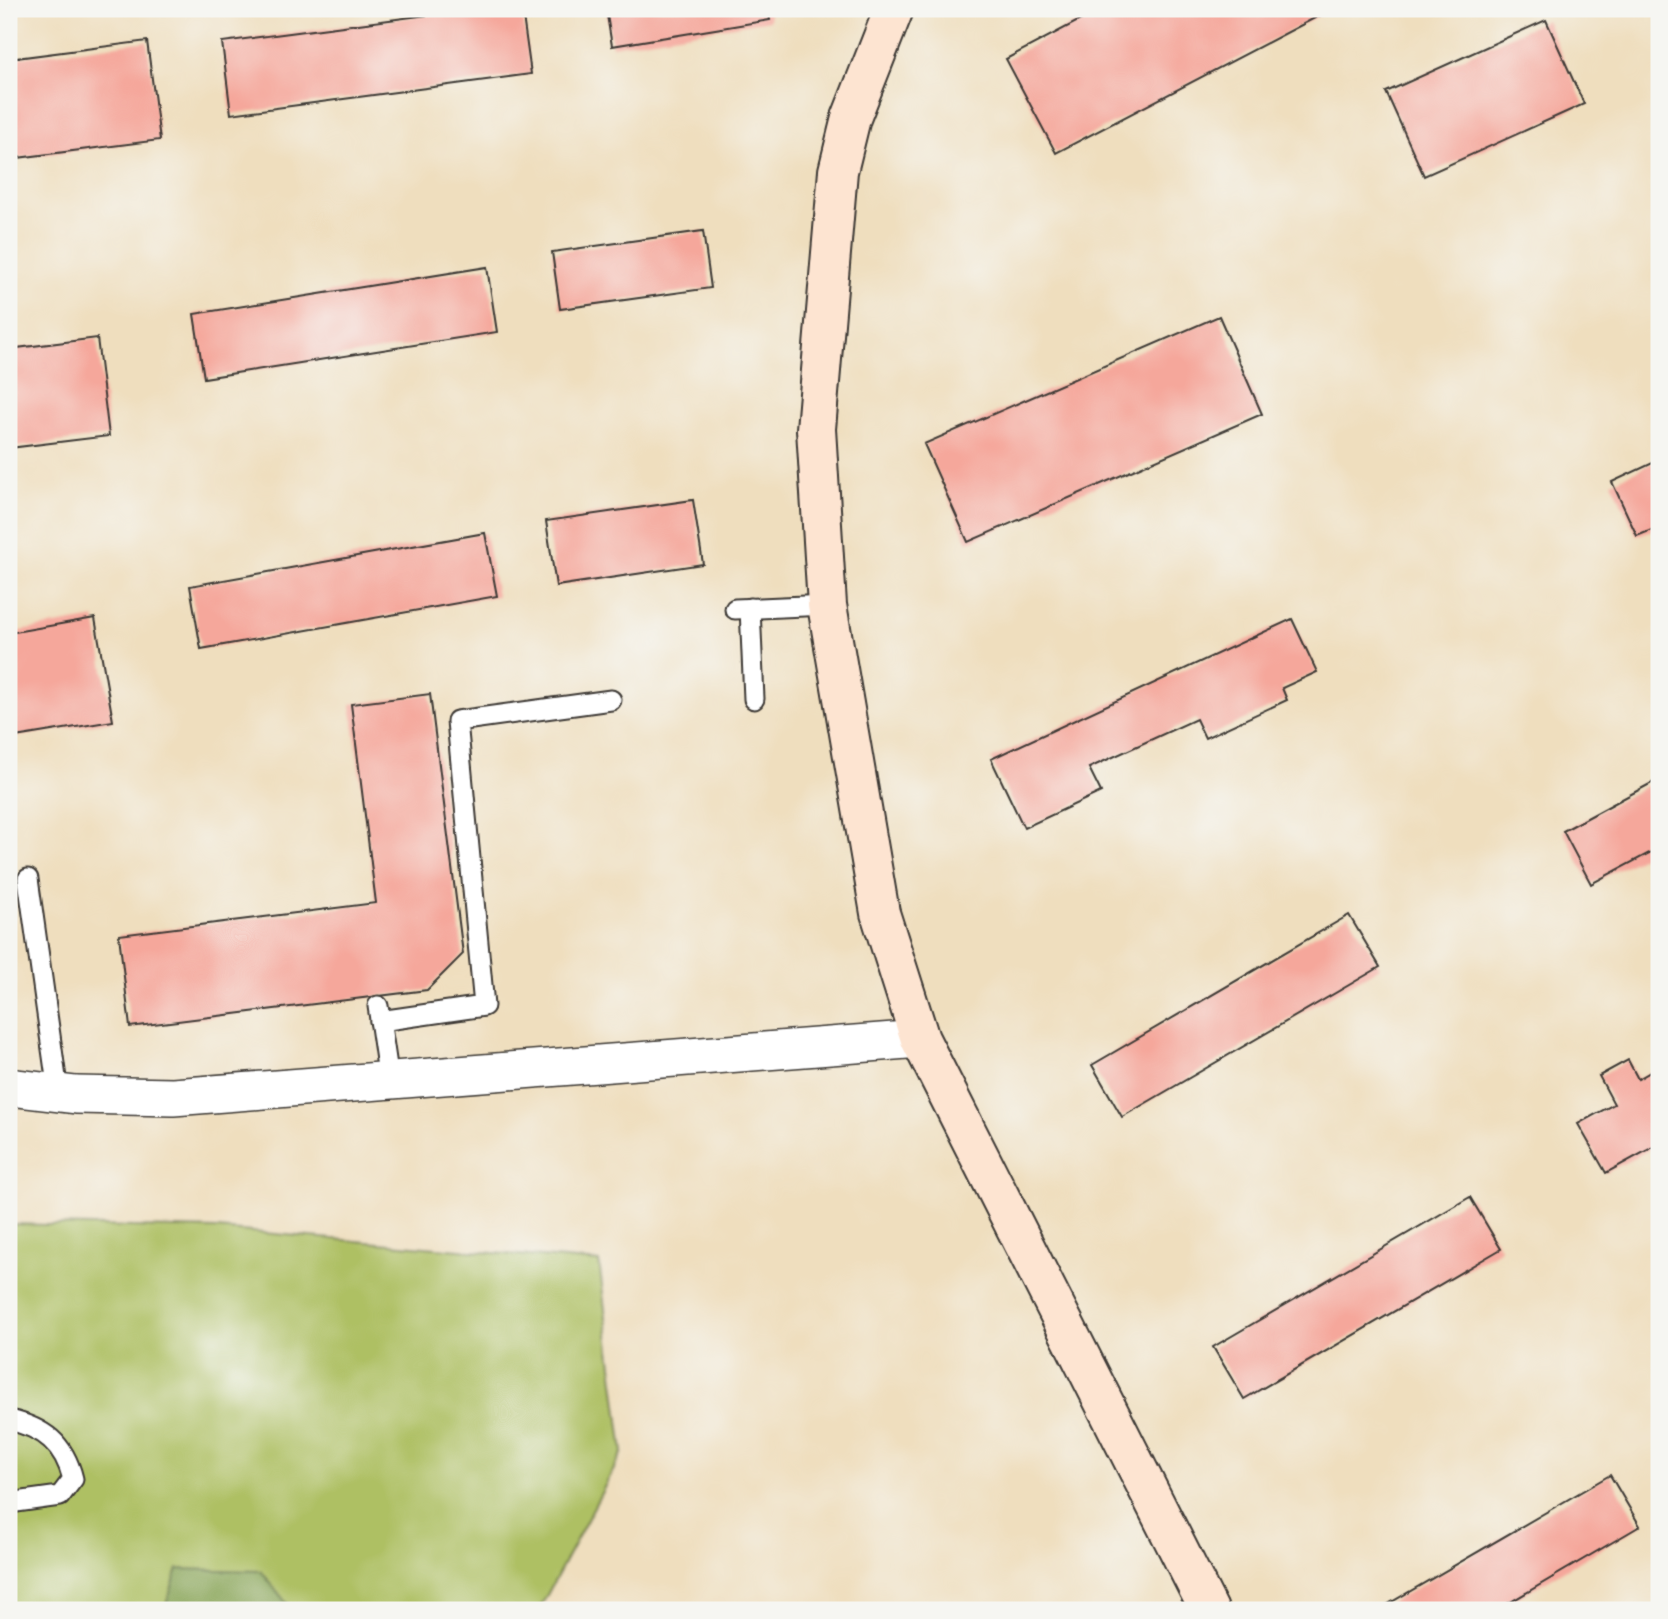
<svg xmlns="http://www.w3.org/2000/svg" width="1668" height="1619" viewBox="0 0 1668 1619" font-family="'Balsamiq Sans',sans-serif">
	<rect width="100%" height="100%" fill="#f6f6f2"/>
	<filter id="ink" filterUnits="userSpaceOnUse"><feTurbulence type="fractalNoise" baseFrequency=".0143" numOctaves="2"/><feDisplacementMap in="SourceGraphic" scale="14" xChannelSelector="R" yChannelSelector="G"/><feConvolveMatrix kernelMatrix="1 2 1 2 8 2 1 2 1" color-interpolation-filters="sRGB"/></filter>
	<filter id="wash" filterUnits="userSpaceOnUse"><feTurbulence type="fractalNoise" baseFrequency=".00686" numOctaves="4" result="noise"/><feDisplacementMap in="SourceGraphic" scale="28" xChannelSelector="R" yChannelSelector="G"/><feGaussianBlur stdDeviation="1.57" result="paint"/><feColorMatrix in="noise" values="0 0 0 0 0 0 0 0 0 0 0 0 0 0 0 0 0 1.4 0 .05"/><feComposite in="paint" operator="in"/></filter>
	<g filter="url(#wash)">
		<rect width="100%" height="100%" fill="#efdebe"/>
		<!-- green -->
		<path fill="#aec064" stroke="#656e40" stroke-width="2" d="M9,1224L217,1229L599,1262L623,1452L539,1610H9Z"/>
		<!-- forest -->
		<path fill="#8aa65a" stroke="#53613b" stroke-width="2" d="M178,1569L261,1571L292,1610H164Z"/>
		<g id="blocks">
			<!-- building -->
			<g fill="#f5a79b">
				<path d="M473,9H522L531,74L231,114L222,42Z"/>
				<path d="M606,9H768L770,20L612,46Z"/>
				<path d="M1101,9H1332L1056,153L1006,59Z"/>
				<path d="M1546,20L1584,104L1424,176L1386,92Z"/>
				<path d="M147,41L160,140L9,159V59Z"/>
				<path d="M703,231L711,288L560,309L552,252Z"/>
				<path d="M487,267L497,332L204,378L194,314Z"/>
				<path d="M1219,316L1262,414L968,542L924,444Z"/>
				<path d="M97,338L109,436L9,448V349Z"/>
				<path d="M1659,460V527L1637,536L1612,482Z"/>
				<path d="M693,500L703,564L556,586L546,521Z"/>
				<path d="M485,533L497,596L201,649L190,586Z"/>
				<path d="M95,618L113,721L9,738V633Z"/>
				<path d="M1292,619L1317,672L1282,688L1287,700L1205,738L1196,719L1089,768L1101,792L1024,828L991,759Z"/>
				<path d="M430,694L463,954L427,990L130,1027L119,935L376,903L351,704Z"/>
				<path d="M1659,779V848L1591,884L1563,831Z"/>
				<path d="M1349,915L1380,967L1122,1117L1092,1065Z"/>
				<path d="M1628,1060L1638,1079L1659,1067V1144L1606,1173L1578,1124L1614,1104L1599,1076Z"/>
				<path d="M1470,1197L1501,1249L1244,1399L1213,1347Z"/>
				<path d="M1610,1475L1640,1526L1497,1610H1378Z"/>
				<path d="M63,1607L64,1610H9V1608Z"/>
			</g>
		</g>
	</g>
	<g filter="url(#ink)">
		<use href="#blocks" fill-opacity="0" stroke="#3c3934" stroke-width="2"/>
		<g fill="none" stroke-linecap="round" stroke-linejoin="round">
			<defs>
				<g id="lane">
					<path d="M750,608L754,699"/>
					<path d="M735,609L827,605"/>
					<path d="M28,879L58,1092"/>
					<path d="M378,1006L389,1080"/>
					<path d="M380,1021L484,1006L457,721L611,700"/>
					<path d="M9,1420C44,1428 64,1443 73,1479L60,1496L9,1503"/>
				</g>
				<path id="street" d="M9,1087L76,1095L173,1097L920,1039"/>
				<path id="secondary" d="M894,9L851,118L838,171L816,429L827,605L880,913L920,1039L1209,1610"/>
			</defs>
			<!-- lane casing -->
			<use href="#lane" stroke="#3c3934" stroke-width="23"/>
			<!-- street casing -->
			<use href="#street" stroke="#3c3934" stroke-width="40"/>
			<!-- secondary casing -->
			<use href="#secondary" stroke="#3c3934" stroke-width="42"/>
			<!-- lane -->
			<use href="#lane" stroke="#fff" stroke-width="19"/>
			<!-- street -->
			<use href="#street" stroke="#fff" stroke-width="37"/>
			<!-- secondary -->
			<use href="#secondary" stroke="#fde4d1" stroke-width="38"/>
		</g>
	</g>
	<!-- margin -->
	<rect width="1668" height="1619" fill="none" stroke="#f6f6f2" stroke-width="35"/>
</svg>
